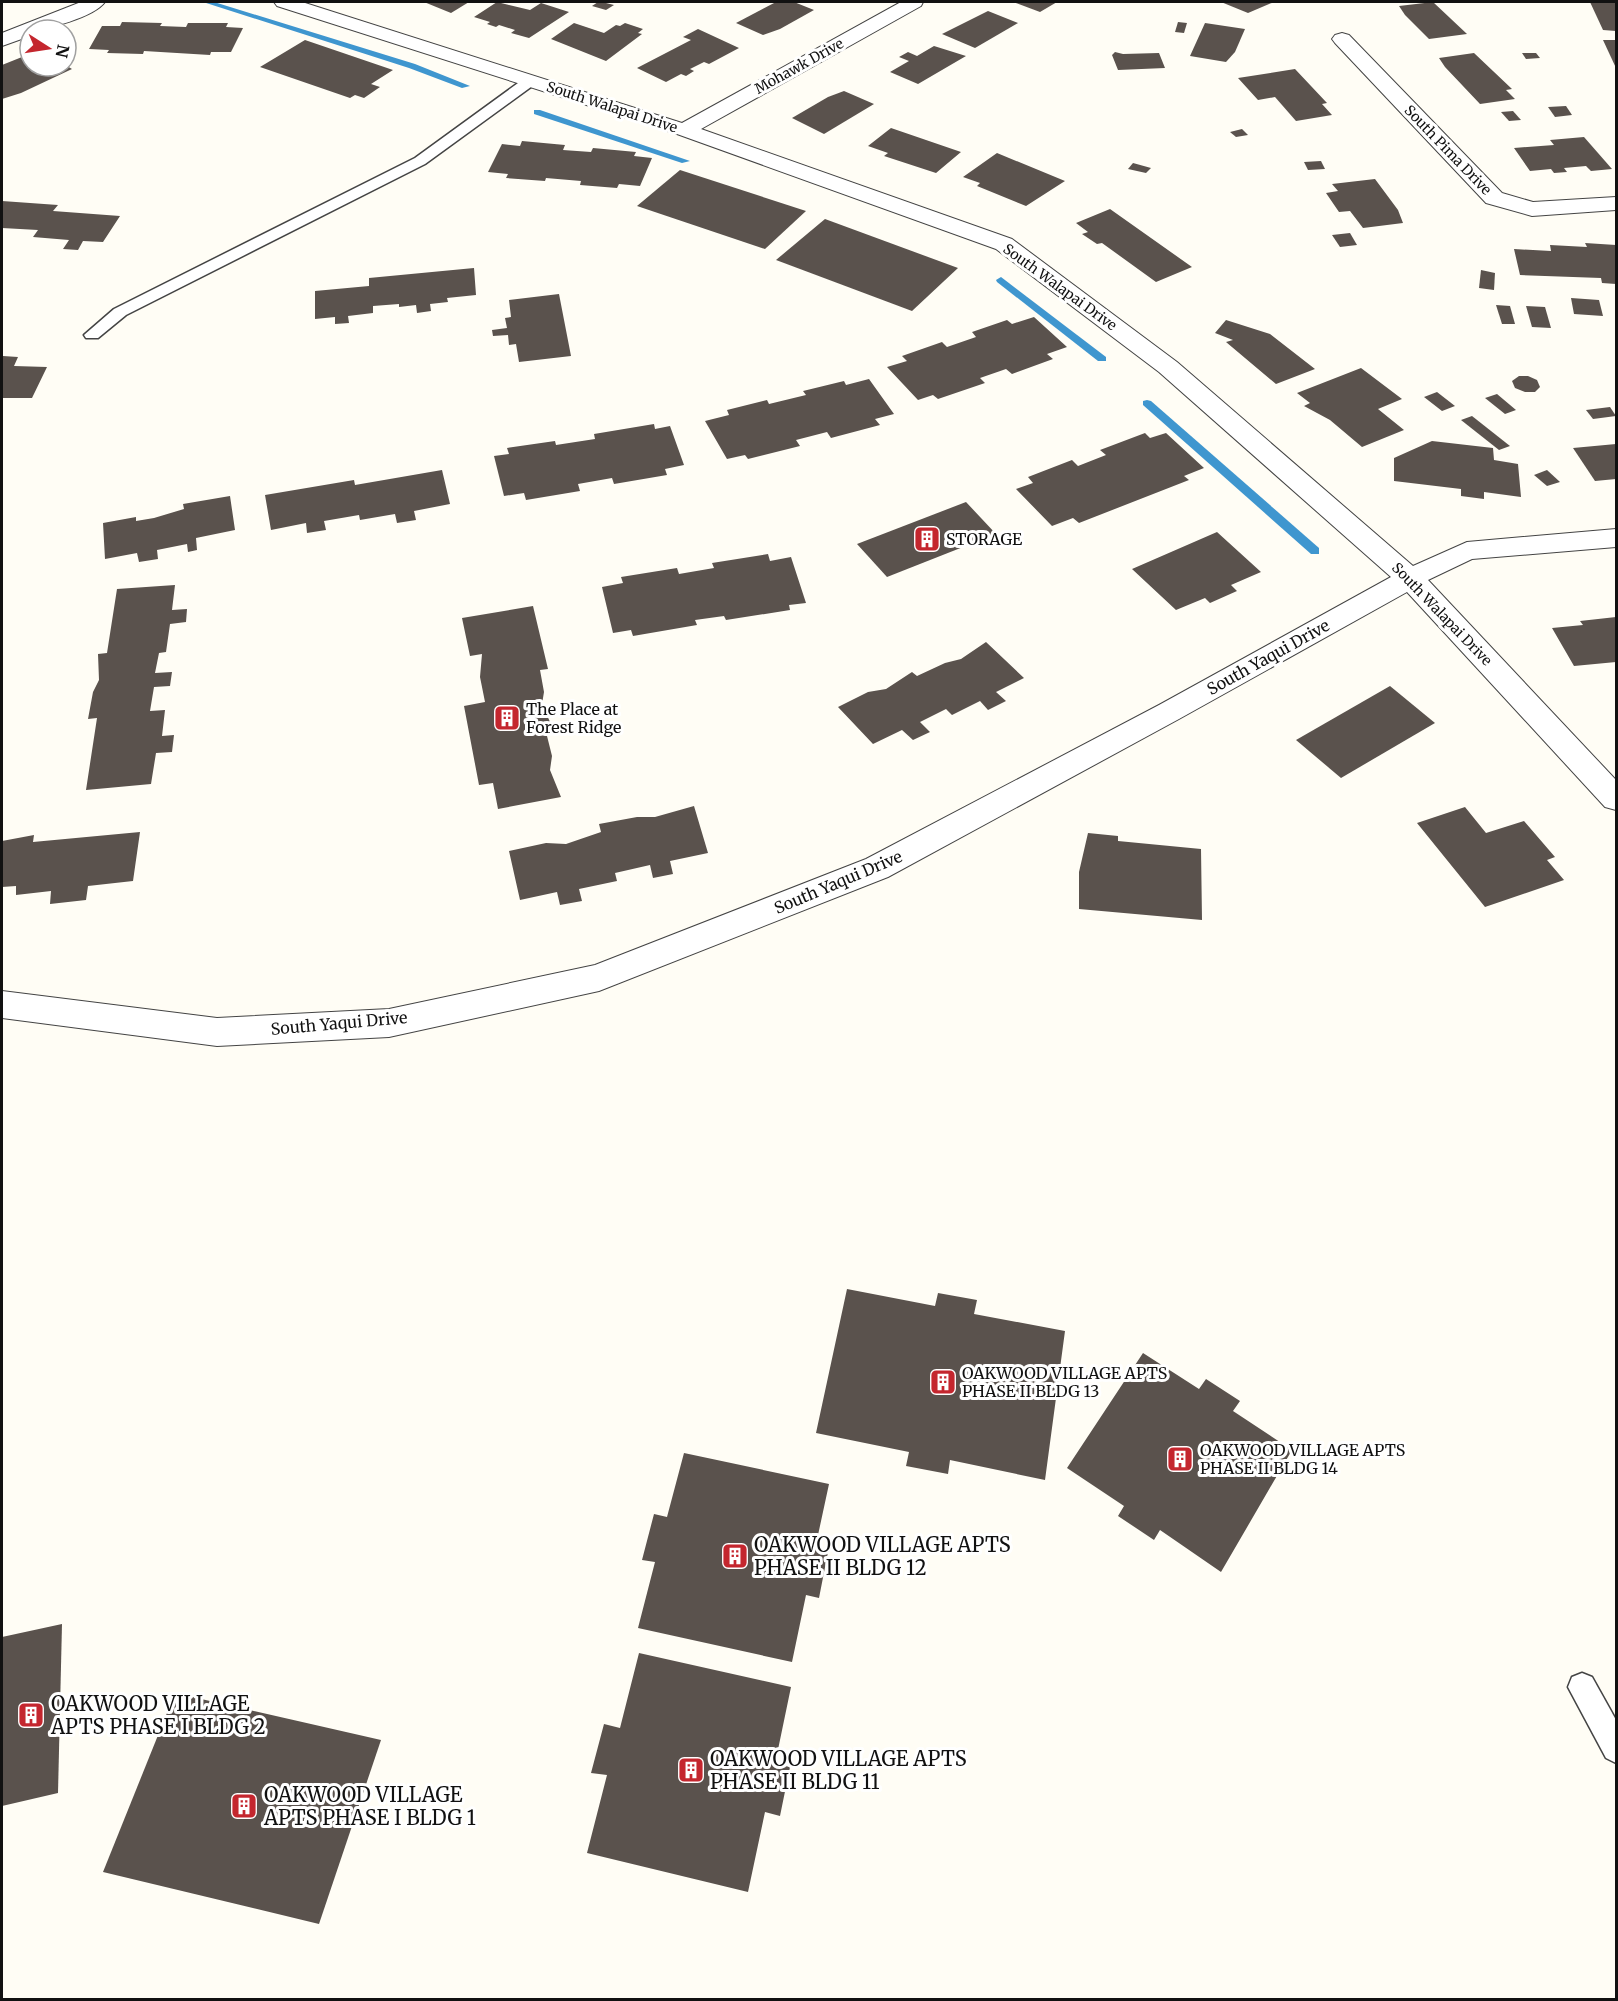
<svg xmlns="http://www.w3.org/2000/svg" width="1618" height="2001" viewBox="0 0 1618 2001" font-family="Merriweather,serif">
	<rect width="100%" height="100%" fill="#fffdf5"/>
	<g fill="none" stroke-linecap="round" stroke-linejoin="round">
		<!-- stream -->
		<g fill="#3f96cf" fill-rule="evenodd">
			<path d="M203,2H214L415,64L470,86L462,88L409,68Z"/>
			<path d="M534,110H540L690,161L682,163L534,114Z"/>
			<path d="M1001,277L1106,357V361H1098L997,282L996,280Z"/>
			<path d="M1147,400L1151,401L1319,548V554H1311L1143,405V401Z"/>
		</g>
	</g>
	<!-- building -->
	<g fill="#5a524d">
		<path d="M424,2H469L451,13Z"/>
		<path d="M497,2L530,10L541,3L569,12L529,38L511,33L515,30L499,25L496,27L487,24L490,22L474,17Z"/>
		<path d="M598,2H602L614,5L606,10L592,6Z"/>
		<path d="M776,2H794L814,10L780,29L763,35L736,23Z"/>
		<path d="M1013,2H1057L1040,12Z"/>
		<path d="M1221,2H1274L1248,13Z"/>
		<path d="M1433,2L1467,34L1429,39L1405,15L1399,6Z"/>
		<path d="M1590,2H1616V31L1603,30Z"/>
		<path d="M988,11L1018,23L975,48L942,34Z"/>
		<path d="M122,22L162,23L160,26L186,27L188,23H228L226,27L243,28L231,52H211L210,55L144,51L143,54L107,53L109,50L89,49L102,26H120Z"/>
		<path d="M1178,22L1187,23L1184,33L1175,32Z"/>
		<path d="M574,23L604,33L616,25L620,26L625,23L643,29L638,33L642,34L606,61L551,39Z"/>
		<path d="M1205,23L1245,29L1235,52L1226,62L1190,56Z"/>
		<path d="M698,29L739,48L709,64L704,62L690,69L694,71L686,76L681,74L666,82L637,68L691,40L683,37Z"/>
		<path d="M305,40L393,70L371,84L380,87L364,98L355,95L350,98L260,67Z"/>
		<path d="M1603,40H1616V68Z"/>
		<path d="M934,46L966,56L918,84L890,72L909,61L899,57L908,52L917,56Z"/>
		<path d="M1115,52L1123,54L1159,53L1165,68L1118,70L1112,55Z"/>
		<path d="M1474,53L1512,89L1506,90L1515,99L1480,104L1445,67L1439,58Z"/>
		<path d="M1522,53H1536L1540,58L1526,59Z"/>
		<path d="M27,55L30,56V66H67L72,69L21,93L2,99V65Z"/>
		<path d="M1295,69L1327,103L1322,104L1332,115L1296,121L1275,97L1258,100L1238,78Z"/>
		<path d="M844,91L874,104L824,134L792,118L828,97Z"/>
		<path d="M1566,106L1572,115L1555,117L1548,107Z"/>
		<path d="M1513,111L1521,120L1509,121L1501,112Z"/>
		<path d="M891,128L961,152L936,173L884,156L888,153L868,146Z"/>
		<path d="M1242,129L1248,135L1236,137L1230,132Z"/>
		<path d="M1584,137L1612,169L1591,171L1586,166L1564,168L1567,172L1554,173L1551,169L1530,171L1514,148L1554,145L1550,140Z"/>
		<path d="M522,141L565,145L563,150L591,152L593,148L636,152L634,156L652,158L640,186L619,184L617,188L580,185L581,181L546,178L545,181L506,178L508,174L488,172L502,144L520,146Z"/>
		<path d="M997,153L1065,181L1026,206L977,186L980,183L963,177Z"/>
		<path d="M1321,161L1325,169L1308,170L1304,162Z"/>
		<path d="M1133,163L1151,168L1146,173L1128,169Z"/>
		<path d="M680,170L806,211L765,249L637,206Z"/>
		<path d="M1375,179L1398,210L1403,223L1363,228L1350,211L1339,212L1326,193L1338,191L1332,184Z"/>
		<path d="M2,201L58,205L53,211L120,216L103,242L83,241L78,250L63,249L69,240L33,237L38,230L2,228Z"/>
		<path d="M1110,209L1192,267L1156,282L1102,243L1097,244L1082,234L1088,232L1076,223Z"/>
		<path d="M825,219L958,268L912,311L776,260Z"/>
		<path d="M1350,233L1357,245L1340,247L1332,235Z"/>
		<path d="M1585,243L1616,245V284L1602,283L1601,278L1520,275L1514,249L1551,251L1550,245L1587,247Z"/>
		<path d="M474,268L476,295L447,298L448,302L430,304L431,311L417,313L416,305L399,307V304L373,306V313L348,316L349,323L335,324V317L315,319V291L369,286V278Z"/>
		<path d="M1481,270L1495,273L1494,290L1479,288Z"/>
		<path d="M559,294L571,356L519,362L516,344L509,345L508,335L493,336L492,330L507,328L505,318L511,317L509,300Z"/>
		<path d="M1571,298L1599,300L1603,316L1574,314Z"/>
		<path d="M1496,305L1510,306L1515,324H1502Z"/>
		<path d="M1526,306L1545,307L1551,328L1532,327Z"/>
		<path d="M1034,317L1067,347L1047,354L1053,359L1012,374L1006,369L980,378L985,383L938,399L933,395L918,400L887,367L907,361L902,356L942,342L947,347L976,337L972,332L1007,320L1012,324Z"/>
		<path d="M1226,320L1270,334L1315,369L1276,384L1226,342L1233,340L1215,333Z"/>
		<path d="M3,356L18,357L14,366L47,367L32,398H2Z"/>
		<path d="M1361,368L1402,399L1378,409L1404,430L1362,447L1330,420L1304,406L1310,403L1297,393Z"/>
		<path d="M1519,376H1528L1537,380L1540,387L1535,392H1525L1515,388L1512,381Z"/>
		<path d="M869,379L894,414L875,419L880,425L831,438L827,432L796,440L800,446L748,459L745,455L727,459L705,421L729,415L727,410L767,400L769,404L806,395L803,391L844,381L846,385Z"/>
		<path d="M1437,392L1455,406L1442,411L1424,397Z"/>
		<path d="M1497,394L1516,410L1505,414L1485,398Z"/>
		<path d="M1610,407L1616,416L1593,419L1586,410Z"/>
		<path d="M1472,416L1510,446L1499,450L1461,420Z"/>
		<path d="M654,424L655,429L670,426L684,465L665,469L667,475L614,484L612,478L578,484L580,491L526,500L524,493L504,496L494,456L509,454L507,448L555,441L556,445L595,439L594,434Z"/>
		<path d="M1145,433L1150,438L1166,433L1204,468L1184,476L1189,480L1079,523L1073,518L1052,526L1016,489L1033,483L1028,477L1072,460L1078,466L1106,455L1100,450Z"/>
		<path d="M1432,441L1493,448L1494,460L1518,464L1521,497L1484,492V499L1461,496V489L1394,481V458Z"/>
		<path d="M1616,444V479L1595,481L1573,448Z"/>
		<path d="M442,470L450,504L414,511L416,520L397,523L395,514L360,520L359,515L324,521L326,530L307,533L306,523L271,530L265,495L354,480L355,485Z"/>
		<path d="M1547,470L1560,482L1547,486L1534,475Z"/>
		<path d="M230,496L235,530L196,538L197,550L188,552L187,544L157,550L158,559L139,562L137,553L105,559L103,523L136,517V521L154,518L184,509L183,504Z"/>
		<path d="M966,502L996,534L887,577L857,544Z"/>
		<path d="M1217,532L1261,572L1231,585L1237,591L1210,603L1205,598L1176,610L1132,569Z"/>
		<path d="M768,554L770,561L791,557L806,603L789,605L790,610L726,620L724,616L695,620L697,625L633,636L631,630L613,633L602,587L623,583L621,577L677,568L679,574L714,568L712,563Z"/>
		<path d="M175,585L172,610L187,609L186,622L170,624L166,652L159,653L155,673L172,672L170,686L154,687L150,711L165,710L162,736L174,735L172,752L156,753L151,784L86,790L97,718L88,719L93,692L99,680L98,654L107,653L117,589Z"/>
		<path d="M533,606L548,669L540,670L544,692L542,704L554,731L546,732L552,756L550,770L561,797L498,809L493,783L479,785L464,706L485,702L480,677L482,654L470,656L462,618Z"/>
		<path d="M1616,617V662L1574,666L1552,628L1583,625L1580,621Z"/>
		<path d="M986,642L1024,678L996,692L1006,701L988,710L980,701L952,715L946,709L920,722L930,732L913,740L902,730L873,744L838,707L868,692L886,689L912,672L917,676L945,663L961,659Z"/>
		<path d="M1390,686L1435,723L1341,778L1296,740Z"/>
		<path d="M694,806L708,853L670,861L673,874L653,878L650,865L615,873L617,881L579,889L582,901L560,905L557,892L520,900L509,851L546,843L566,844L601,832L599,824L637,817H655Z"/>
		<path d="M1465,807L1486,833L1524,821L1555,857L1547,860L1564,880L1485,907L1417,823Z"/>
		<path d="M140,832L133,881L88,886L86,900L50,904L51,891L16,895V886L2,887V841L34,835L33,842Z"/>
		<path d="M1088,833L1118,836V841L1201,849L1202,920L1079,909V872Z"/>
		<path d="M847,1289L935,1306L938,1293L977,1300L974,1314L1065,1331L1045,1480L950,1460L948,1474L906,1466L909,1452L816,1433Z"/>
		<path d="M1143,1353L1199,1389L1206,1379L1240,1401L1233,1411L1292,1450L1221,1572L1160,1530L1154,1540L1118,1516L1124,1506L1067,1468Z"/>
		<path d="M684,1453L829,1484L815,1549L828,1552L819,1598L806,1595L792,1662L638,1628L655,1562L642,1560L654,1514L667,1517Z"/>
		<path d="M62,1624L58,1793L2,1806V1637Z"/>
		<path d="M639,1653L791,1687L775,1764L790,1767L780,1816L765,1812L748,1892L587,1853L607,1775L591,1773L604,1724L620,1728Z"/>
		<path d="M175,1693L381,1740L319,1924L103,1872Z"/>
	</g>
	<g fill="none" stroke-linecap="round" stroke-linejoin="round">
		<defs>
			<g id="lane">
				<path d="M530,77L537,81L535,84L425,164L126,315L98,338H86L84,335L114,309L415,158L525,78Z"/>
				<path d="M1582,1673L1592,1677L1616,1720V1763L1606,1758L1568,1687L1572,1677Z"/>
			</g>
			<g id="street">
				<path d="M81,2H105C94,17 47,30 30,30V36L2,46V33Z"/>
				<path d="M274,2H302L682,123L901,2H923L921,6L701,129L1012,239L1177,362L1413,566L1467,542L1616,529V547L1472,559L1428,580L1616,780V810L1605,807L1407,592L1179,719L888,877L599,991L389,1037L217,1046L2,1018V991L217,1018L389,1009L595,965L866,859L1159,705L1391,577L1159,372L996,249L677,134L277,6Z"/>
				<path d="M1342,33L1349,35L1502,193L1533,202L1616,197V210L1532,216L1486,203L1335,43L1332,39L1335,35Z"/>
			</g>
		</defs>
		<!-- lane casing -->
		<use href="#lane" stroke="#444" stroke-width="3"/>
		<!-- street casing -->
		<use href="#street" stroke="#444" stroke-width="2"/>
		<!-- lane -->
		<use href="#lane" fill="#fff" fill-rule="evenodd"/>
		<!-- street -->
		<use href="#street" fill="#fff" fill-rule="evenodd"/>
	</g>
	<!-- icons -->
	<defs>
		<symbol id="building-square" viewBox="-11 -11 22 22"><rect x="-9" y="-9" width="18" height="18" rx="4" fill="#c4262e" stroke="#fff"/><path d="M-4-6H4V6H1V3H-1V6H-4ZM-2.5-4.3h1.7v1.8h-1.7ZM.8-4.3h1.7v1.8H.8ZM-2.5-1h1.7V.8h-1.7ZM.8-1h1.7V.8H.8Z" fill="#fff"/></symbol>
	</defs>
	<g fill-rule="evenodd">
		<use href="#building-square" x="912" y="524" width="30" height="30"/>
		<use href="#building-square" x="492" y="703" width="30" height="30"/>
		<use href="#building-square" x="928" y="1367" width="30" height="30"/>
		<use href="#building-square" x="1165" y="1444" width="30" height="30"/>
		<use href="#building-square" x="720" y="1541" width="30" height="30"/>
		<use href="#building-square" x="16" y="1700" width="30" height="30"/>
		<use href="#building-square" x="676" y="1755" width="30" height="30"/>
		<use href="#building-square" x="229" y="1791" width="30" height="30"/>
	</g>
	<g text-anchor="middle" dominant-baseline="central" stroke-width="6" stroke-linejoin="round" paint-order="stroke">
		<!-- far-street labels -->
		<g font-size="14" fill="#111" stroke="#fff">
			<text transform="translate(799 66) rotate(-29)">Mohawk Drive</text>
			<text transform="translate(612 107) rotate(18)">South Walapai Drive</text>
			<text transform="translate(1448 150) rotate(46)">South Pima Drive</text>
			<text transform="translate(1060 287) rotate(36)">South Walapai Drive</text>
			<text transform="translate(1442 614) rotate(46)">South Walapai Drive</text>
		</g>
		<!-- poi labels -->
		<g font-size="16" fill="#111" stroke="#fff" text-anchor="start">
			<text x="946" y="539">STORAGE</text>
			<text x="526" y="709">The Place at<tspan x="526" dy="18">Forest Ridge</tspan></text>
			<text x="962" y="1373">OAKWOOD VILLAGE APTS<tspan x="962" dy="18">PHASE II BLDG 13</tspan></text>
			<text x="1200" y="1450">OAKWOOD VILLAGE APTS<tspan x="1200" dy="18">PHASE II BLDG 14</tspan></text>
		</g>
		<!-- street labels -->
		<g font-size="16" fill="#111" stroke="#fff">
			<text transform="translate(1268 657) rotate(-29)">South Yaqui Drive</text>
			<text transform="translate(838 882) rotate(-23)">South Yaqui Drive</text>
			<text transform="translate(339 1023) rotate(-5)">South Yaqui Drive</text>
		</g>
		<!-- near-poi labels -->
		<g font-size="20" fill="#111" stroke="#fff" text-anchor="start">
			<text x="754" y="1544">OAKWOOD VILLAGE APTS<tspan x="754" dy="23">PHASE II BLDG 12</tspan></text>
			<text x="51" y="1703">OAKWOOD VILLAGE<tspan x="51" dy="23">APTS PHASE I BLDG 2</tspan></text>
			<text x="710" y="1758">OAKWOOD VILLAGE APTS<tspan x="710" dy="23">PHASE II BLDG 11</tspan></text>
			<text x="264" y="1794">OAKWOOD VILLAGE<tspan x="264" dy="23">APTS PHASE I BLDG 1</tspan></text>
		</g>
	</g>
	<!-- border -->
	<rect width="1618" height="2001" fill="none" stroke="#111111" stroke-width="6"/>
	<!-- north arrow -->
	<g transform="translate(48 48) rotate(102)"><circle r="28" fill="#ffffff" stroke="#a0a0a0" stroke-width="1.5"/>
	<path d="M0-4.5L10 22L0 15L-10 22Z" fill="#c4262e"/>
	<text y="-9" font-size="16" font-weight="bold" text-anchor="middle" fill="#111111">N</text>
	</g>
</svg>
